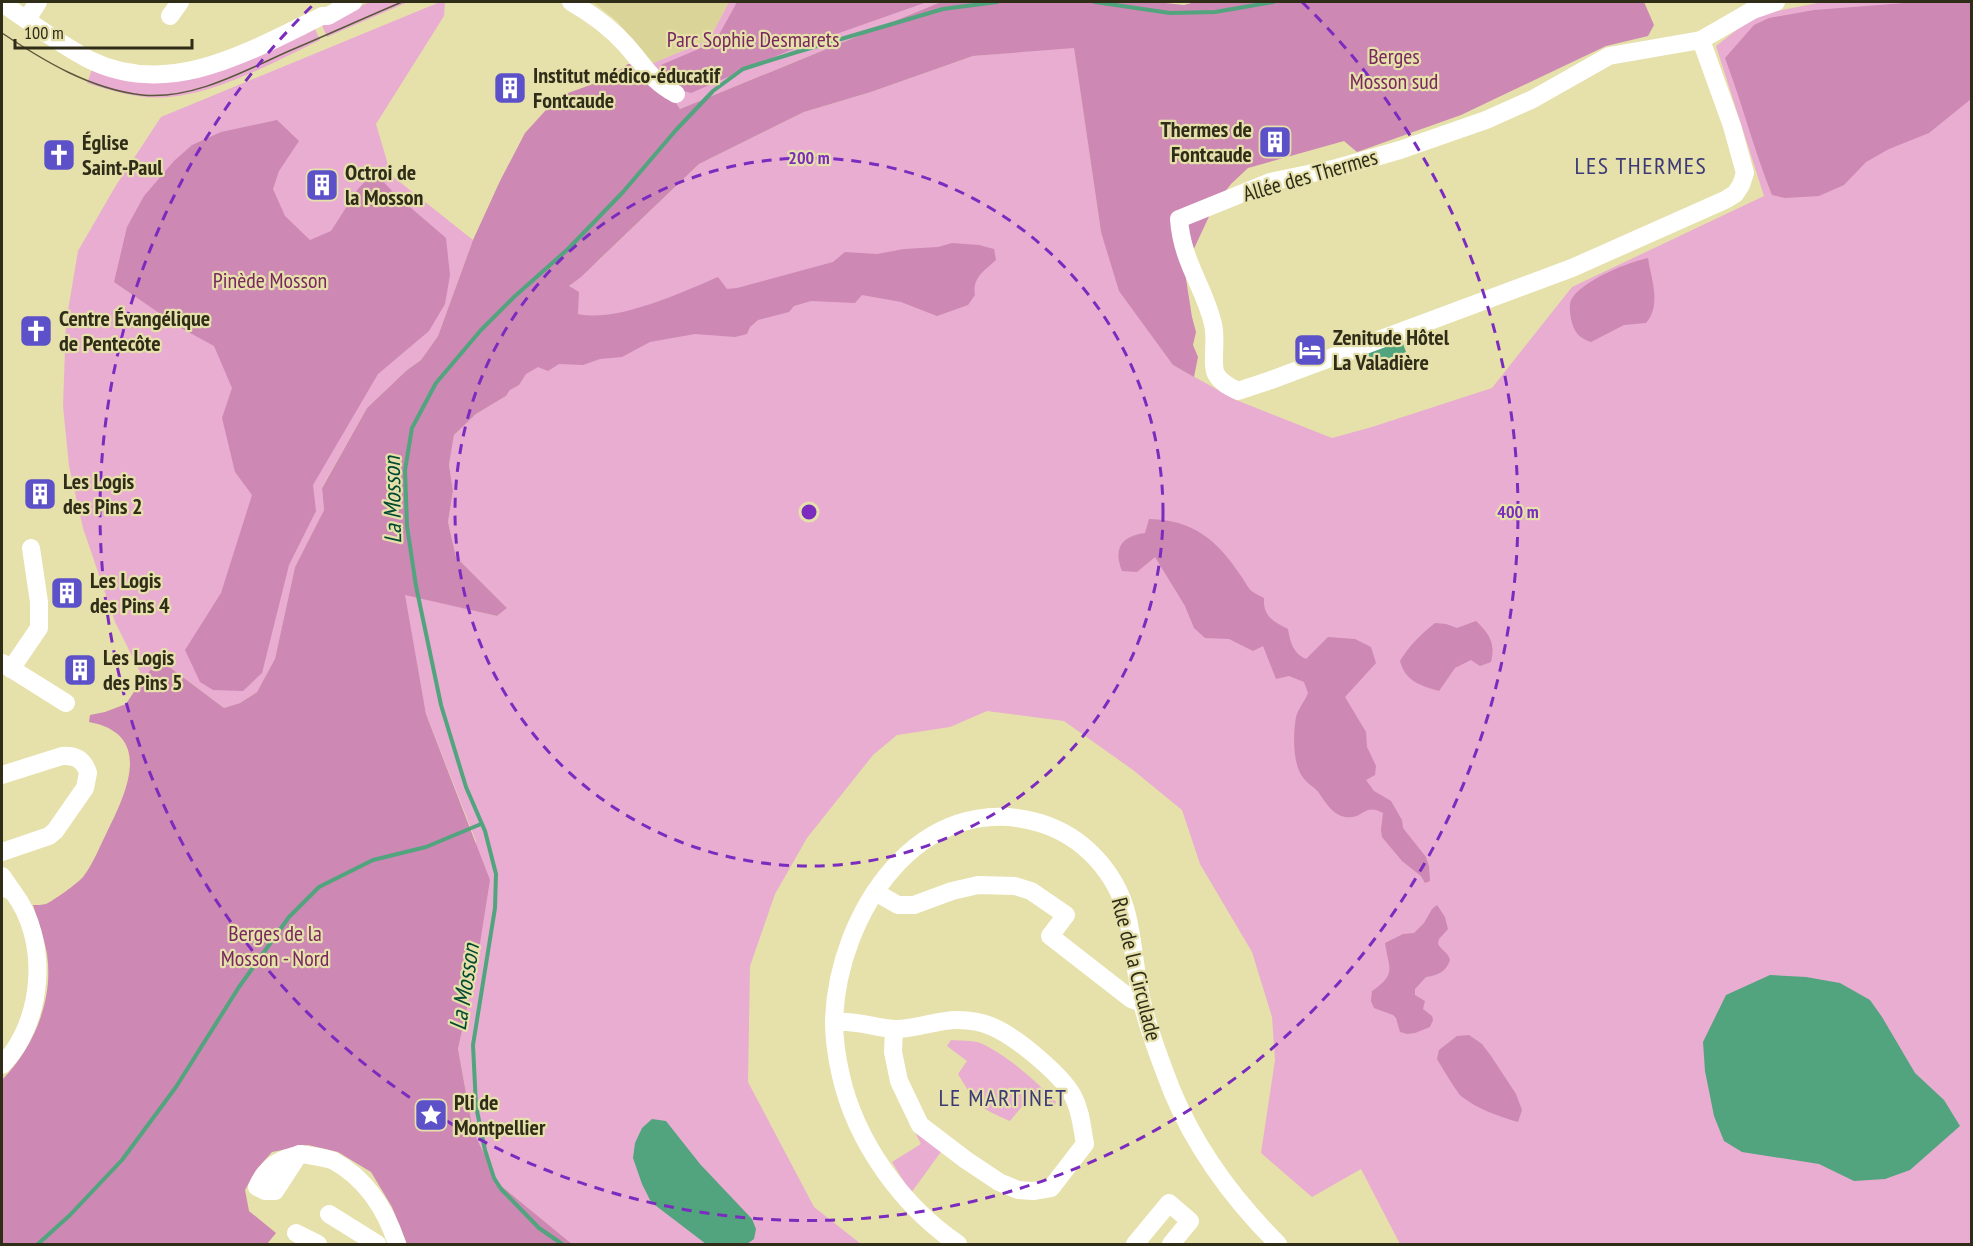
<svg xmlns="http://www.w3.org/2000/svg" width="1973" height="1246" viewBox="0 0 1973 1246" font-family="'PT Sans Narrow',sans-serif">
	<rect width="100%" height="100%" fill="#e6e0ab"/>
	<!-- built -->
	<path fill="#dbd498" d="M593,2H729L709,40L651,64L617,21Z"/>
	<!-- green -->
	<g fill="#e8add1">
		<path d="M370,2H408L327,37L321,23Z"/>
		<path d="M440,2H445L444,16L376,124L391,175L473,240L438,336L421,360L407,370L367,408L322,487L324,510L295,567L275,660L257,692L240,703L224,708L160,660L143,678L115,622L83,528L69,466L63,406L66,322L78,251L115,187L161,117Z"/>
		<path d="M729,2H941L680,109L651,64L709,40Z"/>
		<path d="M1823,2H1971V1244H1400L1361,1169L1312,1197L1261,1153L1275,1060L1272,1017L1252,952L1200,864L1182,810L1133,770L1064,721L987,711L950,727L897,735L873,755L807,838L775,894L750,966L748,1082L814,1207L861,1244H572L499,1184L473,1131L458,1049L477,962L476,841L426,714L404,594L497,616L507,608L456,557L448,522L453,491L449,465L454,435L476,414L506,396L510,390L519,384L568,287L599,260L699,164L804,112L871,92L973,56L1074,47L1101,232L1173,365L1236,400L1332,438L1372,427L1492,388L1572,287L1764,196L1716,46L1756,15Z"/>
		<path d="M314,27L320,40C270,64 201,103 145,97C125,95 106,89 87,83L93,67L136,79Z"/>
		<path d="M951,1040C960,1041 971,1040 980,1043C1006,1054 1037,1082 1056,1102L1054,1108L1034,1092L1010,1121C977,1107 976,1104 958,1074L967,1061L947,1046Z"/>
		<path d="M913,1128L943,1149L911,1193L892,1162L921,1144Z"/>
	</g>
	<!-- forest -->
	<g fill="#cd88b3">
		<path d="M737,2H927L788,51L691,93L675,89L661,65L715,42Z"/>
		<path d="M941,2H1156L1184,5L1195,2H1644L1654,25L1648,36L1606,46L1461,115L1357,152L1344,141L1248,168L1231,184L1214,206L1190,257L1186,279L1192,317L1196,332L1193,345L1198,357L1194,377L1173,365L1119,291L1101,232L1074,48L973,56L871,92L804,112L699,164L581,277L569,286L579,292L578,314C616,323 683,292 718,277L727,289L737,288L833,262L845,252L877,254L904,249L938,247L952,243L979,245L994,249L996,260C984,271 972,278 975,295L968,305L937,316L901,302L862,295L855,303L811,301L794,306L789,312L758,320L750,327L747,334L735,337L695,334L650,342L622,357L600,359L583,365L559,364L548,371L538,367L526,374L519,385L510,390L506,396L476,414L454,435L449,465L453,491L448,522L456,557L507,608L497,616L405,595L426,714L490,880L477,962L458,1049L473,1131L499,1184L572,1244H407L392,1207L371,1172L338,1152L308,1145L272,1152L256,1170L245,1190L249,1211L276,1233L267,1244H2V1080C33,1048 54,1001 47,954C44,937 38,921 33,905C37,905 42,905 46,904C53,901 78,883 83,877C93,864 100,846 107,832C127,792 154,734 89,722L90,715L105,712L126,704L143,678L160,660L224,708L240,703L257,692L275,659L295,567L324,510L322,488L367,408L407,370L421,360L438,336L473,240L500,181L525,133L545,111L568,93L607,79L628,64H651L680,109Z"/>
		<path d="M1918,2H1971V99L1929,133L1889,149L1866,162L1844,185L1819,196L1785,198L1772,195C1754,150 1742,103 1725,58L1754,25L1769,18L1814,10Z"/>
		<path d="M277,120L299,141L279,171L273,189L285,216L310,240L331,231L358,189L374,172L396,195L446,238L450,275L445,304L429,331L378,374L313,485L316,511L289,565L262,673L243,691L213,690L200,682L185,650L221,593L252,495L235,472L222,418L232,388L214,346L181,328L114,282L127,227L144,196L174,161L192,145L221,132Z"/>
		<path d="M1648,258C1651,279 1662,305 1646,323L1624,325L1591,342C1579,338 1574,332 1571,319C1570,312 1568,303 1573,297C1585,280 1628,262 1648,258Z"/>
		<path d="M1149,519C1194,520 1217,540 1241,576C1250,589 1247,590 1264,598C1263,617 1273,621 1288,629C1290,643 1294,654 1306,659L1328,637L1355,639L1371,647L1376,663L1345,697L1366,732L1367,747L1376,766L1375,775L1366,780L1374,791L1391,801L1402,820L1403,828L1426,857L1429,866L1430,881L1425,883L1421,876L1402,861L1382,837L1381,830L1383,813C1364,802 1363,820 1345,817C1333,815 1325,802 1319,793C1315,787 1309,785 1305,780C1292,766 1293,735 1296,717C1298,709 1305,701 1308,693L1304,682L1289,676L1276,679L1263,646L1253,651L1229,639L1205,638L1194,628L1185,606L1155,557L1137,572L1122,571C1113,549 1121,536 1145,533Z"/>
		<path d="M1476,621C1489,633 1496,644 1491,662L1480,666L1471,660L1455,668L1439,691C1421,686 1405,681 1400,661C1409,646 1421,634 1435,623L1446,624L1457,628Z"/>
		<path d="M1437,905L1445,917L1448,929L1439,939L1438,944C1441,950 1448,952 1450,960C1446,972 1438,975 1426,977L1415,989V995L1425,1001L1423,1009L1432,1016L1433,1020L1430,1027L1415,1033L1407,1034L1400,1032L1396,1018L1393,1015L1374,1008L1371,1001L1372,991C1397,974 1389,969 1385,943L1403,934L1414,933L1424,923L1432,909Z"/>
		<path d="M1469,1035L1482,1044L1491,1056L1516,1094L1522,1110L1518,1122C1498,1116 1477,1109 1461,1096C1458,1094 1440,1064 1437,1059L1439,1050L1457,1036Z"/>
	</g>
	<!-- water -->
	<g fill="#51a47e">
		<path d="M1401,338L1406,352L1372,364L1367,350Z"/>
		<path d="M1770,975L1806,977L1840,983L1870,1000L1882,1017L1915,1073L1944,1100L1960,1126L1910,1170L1885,1179L1854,1181L1819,1164L1742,1152L1724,1141L1714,1116L1705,1071L1703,1042L1726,995Z"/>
		<path d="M652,1119L666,1121L700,1164L752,1219L756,1229L754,1239L747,1244H706L651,1202L642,1184L633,1158L635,1143L642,1128Z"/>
	</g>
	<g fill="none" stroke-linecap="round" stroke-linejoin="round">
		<!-- stream -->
		<g stroke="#51a47e" stroke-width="4">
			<path d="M1095,2L1170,13L1215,12L1273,2"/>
			<path d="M38,1244L70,1215L122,1160L176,1087L239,987L289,917L319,887L373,860L426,847L481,824"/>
			<path d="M562,1244L539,1228L501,1189L494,1178L485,1150L476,1106L473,1045L495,908L496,874L485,831L466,787L441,705L416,586L407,526L405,470L412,428L436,383L481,330L514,297L568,249L623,192L676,130L713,91L743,69L797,52L943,9L997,2"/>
		</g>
		<!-- minor -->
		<g stroke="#fff" stroke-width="18">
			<path d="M571,2C592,14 610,27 626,45C645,66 650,80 676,94"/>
			<path d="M2,3C30,22 59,44 90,60C170,99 250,51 322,16H328L353,2"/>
			<path d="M170,16L180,2"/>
			<path d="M27,19L38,2"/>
			<path d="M1701,40L1732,126L1745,173L1741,185L1735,194L1725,200L1572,268L1271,380L1238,391C1230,387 1221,383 1216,374C1211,364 1217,340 1213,324C1204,286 1182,262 1179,219L1270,182L1337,168L1400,150L1486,120L1533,99L1609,56Z"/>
			<path d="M1701,40L1753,10L1776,2"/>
			<path d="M2,663L66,703"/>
			<path d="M11,669L39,628V602L31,548"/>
			<path d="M2,775L62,756C75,755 84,760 88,773L85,788L55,831L49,836L2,852"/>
			<path d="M2,876L13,892L3,887"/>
			<path d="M875,892L898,905H914L952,891L978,885L1015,886L1031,891L1066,915L1050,936L1131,999L1142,1003"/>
			<path d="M834,1022C855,1020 873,1027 893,1029C915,1030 935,1020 957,1020C968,1020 982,1022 993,1027C1016,1037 1061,1074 1073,1096C1081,1111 1082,1128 1085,1144L1051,1188L1033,1191L1018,1190L999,1182L966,1160L920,1125L899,1081L893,1052L894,1029"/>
			<path d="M2,1065C44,1022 50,940 13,892"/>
			<path d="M299,1154L275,1191H265L257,1187C267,1166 280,1158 302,1154C312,1156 325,1157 334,1161C366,1179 386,1210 397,1244"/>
			<path d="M329,1214L377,1244"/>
			<path d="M296,1233L318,1244"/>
			<path d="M958,1244C902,1206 856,1142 841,1076C837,1059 834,1039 834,1021C837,915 919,787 1040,823C1083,836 1116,872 1127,915C1134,944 1135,974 1142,1002C1149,1033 1161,1062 1172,1091C1196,1149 1234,1200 1278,1244"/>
			<path d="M1135,1244L1169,1203L1190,1221L1171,1244"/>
		</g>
		<!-- tram -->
		<path stroke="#5b573b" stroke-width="1.5" d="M2,33C44,61 90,89 142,95C193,100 244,71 289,51C327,35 364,18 402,2"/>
	</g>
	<!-- distance rings -->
	<g fill="none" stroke="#7b2cbf" stroke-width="3" stroke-dasharray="10 8">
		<circle cx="809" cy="512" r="354"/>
		<path d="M1302 2A709 709 0 1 1 316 2"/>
	</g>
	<!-- icons -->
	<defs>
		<symbol id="building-square" viewBox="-11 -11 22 22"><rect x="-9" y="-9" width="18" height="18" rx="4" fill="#5c51c9" stroke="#e6e0ab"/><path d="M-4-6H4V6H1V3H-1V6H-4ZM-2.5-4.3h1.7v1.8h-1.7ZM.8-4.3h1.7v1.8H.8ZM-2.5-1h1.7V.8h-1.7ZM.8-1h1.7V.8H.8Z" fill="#fff"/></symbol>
		<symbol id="church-square" viewBox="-11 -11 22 22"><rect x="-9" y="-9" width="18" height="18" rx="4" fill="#5c51c9" stroke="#e6e0ab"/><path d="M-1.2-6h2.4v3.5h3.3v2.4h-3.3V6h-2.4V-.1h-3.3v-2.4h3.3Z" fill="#fff"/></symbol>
		<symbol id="hotel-square" viewBox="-11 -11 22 22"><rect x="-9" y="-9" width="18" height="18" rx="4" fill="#5c51c9" stroke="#e6e0ab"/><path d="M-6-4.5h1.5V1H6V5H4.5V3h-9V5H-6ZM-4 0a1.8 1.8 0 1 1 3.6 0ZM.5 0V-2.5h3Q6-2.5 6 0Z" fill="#fff"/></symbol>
		<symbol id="sight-square" viewBox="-11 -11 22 22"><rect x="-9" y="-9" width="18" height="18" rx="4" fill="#5c51c9" stroke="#e6e0ab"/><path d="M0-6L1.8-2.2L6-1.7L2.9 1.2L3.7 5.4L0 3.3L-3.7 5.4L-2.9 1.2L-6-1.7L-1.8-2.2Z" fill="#fff"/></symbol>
	</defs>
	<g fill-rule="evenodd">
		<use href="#building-square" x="491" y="69" width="38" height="38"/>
		<use href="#building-square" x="1256" y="123" width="38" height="38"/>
		<use href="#church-square" x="40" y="136" width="38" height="38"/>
		<use href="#building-square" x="303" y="166" width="38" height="38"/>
		<use href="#church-square" x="17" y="312" width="38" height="38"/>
		<use href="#hotel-square" x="1291" y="331" width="38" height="38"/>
		<use href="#building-square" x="21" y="475" width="38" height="38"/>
		<use href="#building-square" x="48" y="574" width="38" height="38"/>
		<use href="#building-square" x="61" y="651" width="38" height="38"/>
		<use href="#sight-square" x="412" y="1096" width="38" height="38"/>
	</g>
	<g text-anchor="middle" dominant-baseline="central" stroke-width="4.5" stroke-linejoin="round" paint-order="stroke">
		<!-- park labels -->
		<g font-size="22" fill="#78275f" stroke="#e6e0ab">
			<text x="753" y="39">Parc Sophie Desmarets</text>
			<text x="1394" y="56">Berges<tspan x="1394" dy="25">Mosson sud</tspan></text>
			<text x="270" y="280">Pinède Mosson</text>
			<text x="275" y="933">Berges de la<tspan x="275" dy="25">Mosson - Nord</tspan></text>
		</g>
		<!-- poi labels -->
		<g font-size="22" font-weight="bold" fill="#2f2c18" stroke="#e6e0ab" text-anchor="start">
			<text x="533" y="75">Institut médico-éducatif<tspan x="533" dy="25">Fontcaude</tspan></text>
			<text x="1252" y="129" text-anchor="end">Thermes de<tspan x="1252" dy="25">Fontcaude</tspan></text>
			<text x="82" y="142">Église<tspan x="82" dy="25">Saint-Paul</tspan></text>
			<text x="345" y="172">Octroi de<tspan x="345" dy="25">la Mosson</tspan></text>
			<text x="59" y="318">Centre Évangélique<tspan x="59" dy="25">de Pentecôte</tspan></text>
			<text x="1333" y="337">Zenitude Hôtel<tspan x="1333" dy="25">La Valadière</tspan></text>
			<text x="63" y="481">Les Logis<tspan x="63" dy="25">des Pins 2</tspan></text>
			<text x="90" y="580">Les Logis<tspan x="90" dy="25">des Pins 4</tspan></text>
			<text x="103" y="657">Les Logis<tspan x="103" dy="25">des Pins 5</tspan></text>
			<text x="454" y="1102">Pli de<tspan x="454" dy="25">Montpellier</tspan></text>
		</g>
		<!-- street labels -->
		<g font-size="22" fill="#2f2c18" stroke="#e6e0ab">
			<text transform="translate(1310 175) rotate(-16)">Allée des Thermes</text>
			<text transform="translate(1137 969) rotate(76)">Rue de la Circulade</text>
		</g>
		<!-- neighbourhood labels -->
		<g font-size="24" letter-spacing="1.5" fill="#3c3a76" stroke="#e6e0ab">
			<text x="1641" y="165">LES THERMES</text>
			<text x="1003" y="1097">LE MARTINET</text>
		</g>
		<!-- water labels -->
		<g font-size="24" font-style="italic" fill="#014930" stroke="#e6e0ab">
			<text transform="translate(392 500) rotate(-91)">La Mosson</text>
			<text transform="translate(464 987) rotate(-81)">La Mosson</text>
		</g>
	</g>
	<circle cx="809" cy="512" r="9" fill="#7b2cbf" stroke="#e6e0ab" stroke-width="3"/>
	<g font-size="18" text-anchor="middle" font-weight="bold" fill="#7b2cbf" stroke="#e6e0ab" stroke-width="4.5" stroke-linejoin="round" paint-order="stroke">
		<text x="809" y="164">200 m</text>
		<text x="1518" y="518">400 m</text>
	</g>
	<!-- border -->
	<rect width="1973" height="1246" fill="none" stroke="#2f2c18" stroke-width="6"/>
	<!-- scale -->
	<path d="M15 39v9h177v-9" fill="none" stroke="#2f2c18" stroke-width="3"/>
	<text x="24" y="39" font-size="18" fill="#2f2c18" stroke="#e6e0ab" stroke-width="4.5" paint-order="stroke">100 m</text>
</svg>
